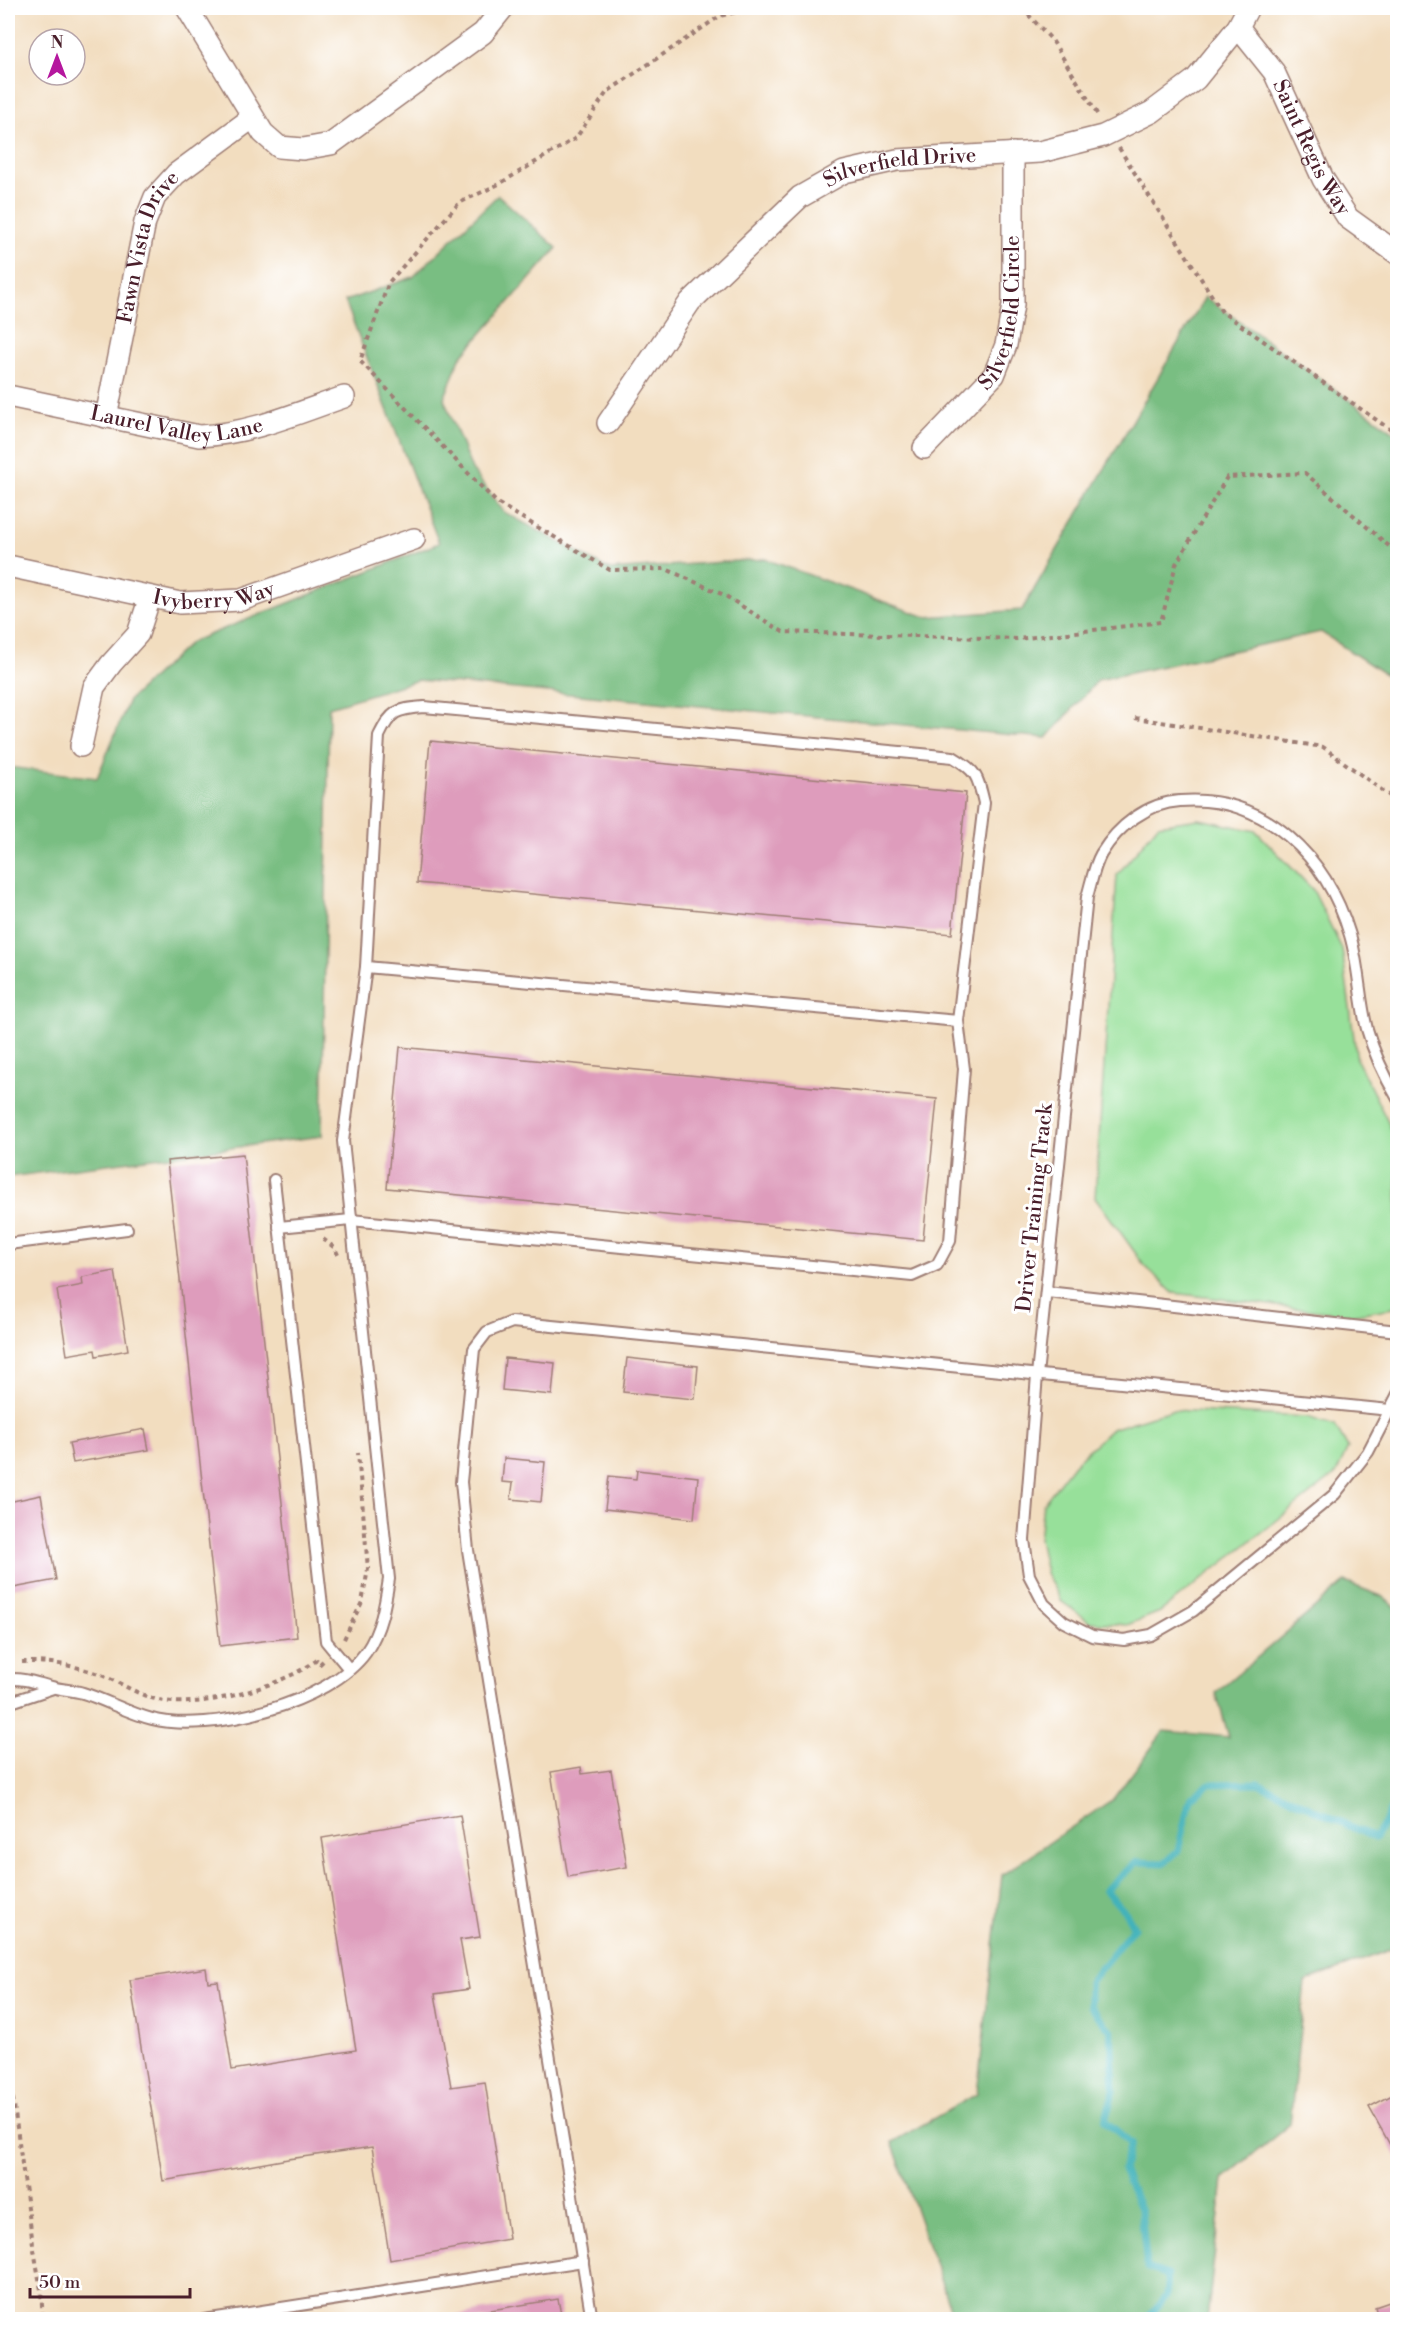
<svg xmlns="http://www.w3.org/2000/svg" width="1405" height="2327" viewBox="0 0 1405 2327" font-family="'Libre Bodoni',serif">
	<rect width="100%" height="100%" fill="#fff"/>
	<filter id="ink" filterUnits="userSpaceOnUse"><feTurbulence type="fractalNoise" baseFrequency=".0167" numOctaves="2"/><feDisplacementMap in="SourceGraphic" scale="12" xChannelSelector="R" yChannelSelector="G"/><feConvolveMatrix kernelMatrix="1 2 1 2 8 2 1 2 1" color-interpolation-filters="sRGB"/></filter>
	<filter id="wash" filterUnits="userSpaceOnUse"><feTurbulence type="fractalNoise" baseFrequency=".008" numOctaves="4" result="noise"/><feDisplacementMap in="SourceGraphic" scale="24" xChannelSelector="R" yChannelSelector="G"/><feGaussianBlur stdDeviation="1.35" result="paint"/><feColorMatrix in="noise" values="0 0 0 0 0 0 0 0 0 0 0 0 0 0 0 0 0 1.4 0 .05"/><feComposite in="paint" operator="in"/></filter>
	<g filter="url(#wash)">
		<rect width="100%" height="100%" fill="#f2ddbf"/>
		<!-- green -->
		<g fill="#97e09a" stroke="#708062" stroke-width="1.5">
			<path d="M1199,819L1256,831L1313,890L1342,949L1357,1060L1393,1132L1397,1138L1398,1303L1393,1308L1351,1315L1173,1293L1144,1265L1095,1197L1117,875L1158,825Z"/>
			<path d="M1172,1410L1307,1417L1335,1426L1348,1448L1336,1474L1160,1612L1127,1625L1090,1622L1061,1601L1046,1573L1039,1539L1043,1504L1074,1464L1111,1429Z"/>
		</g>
		<!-- forest -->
		<g fill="#79be82" stroke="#626e56" stroke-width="1.5">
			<path d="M498,195L557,248L460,358L444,399L472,470L504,512L610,570L765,559L926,617L1022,610L1205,297L1397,434V682L1321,632L1098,680L1047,738L418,680L329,707L322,1136L8,1177V767L97,778L129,700L191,642L439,543L345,301L413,277Z"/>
			<path d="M1345,1582L1381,1596L1397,1608V1947L1305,1982L1290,2124L1223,2179L1207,2319H954L892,2142L977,2094L1002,1875L1113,1799L1164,1731L1229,1737L1216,1693Z"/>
		</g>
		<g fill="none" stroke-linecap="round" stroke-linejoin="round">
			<!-- stream -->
			<path stroke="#42b2ba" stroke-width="7" d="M1146,2320L1166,2296L1168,2275L1147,2268L1141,2211L1123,2170L1131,2143L1105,2121L1114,2090L1111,2031L1090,2006V1982L1134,1927L1126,1913L1105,1890L1137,1862L1164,1863L1178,1851L1190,1798L1209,1784L1258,1783L1375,1838L1398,1799"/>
		</g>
		<g id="blocks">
			<!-- building -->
			<g fill="#de9cbc">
				<path d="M430,741L966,793L952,934L417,883Z"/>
				<path d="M400,1047L937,1099L923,1240L387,1188Z"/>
				<path d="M243,1154L297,1637L220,1646L167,1161Z"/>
				<path d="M115,1271L128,1350L96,1356L95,1350L67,1355L57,1290L83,1285L82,1277Z"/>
				<path d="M505,1358L555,1363L552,1395L502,1390Z"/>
				<path d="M627,1358L698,1366L695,1399L623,1392Z"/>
				<path d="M145,1429L149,1450L73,1463L69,1443Z"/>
				<path d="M504,1458L545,1462L541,1502L511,1499L513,1483L502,1482Z"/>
				<path d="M637,1470L698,1477L694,1519L605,1509L609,1476L636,1479Z"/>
				<path d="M41,1495L56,1580L8,1589V1502Z"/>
				<path d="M581,1767L582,1774L611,1770L627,1867L568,1877L551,1772Z"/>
				<path d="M460,1815L480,1937L460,1940L469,1989L435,1994L451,2087L485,2082L509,2239L390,2260L372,2147L288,2159L163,2181L130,1980L206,1968L208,1982L218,1981L232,2070L356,2050L322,1838Z"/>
				<path d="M1398,2092V2159L1369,2107Z"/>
				<path d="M558,2299L562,2320H442V2318Z"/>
				<path d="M1398,2299V2320H1379L1375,2307Z"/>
			</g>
		</g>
	</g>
	<g filter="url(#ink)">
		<use href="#blocks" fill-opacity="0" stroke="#9e7e75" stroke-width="1.5"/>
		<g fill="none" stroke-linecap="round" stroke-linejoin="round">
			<defs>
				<g id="lane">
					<path d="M1398,1099C1385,1077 1374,1054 1367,1029C1359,998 1359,965 1350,935C1327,858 1266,794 1180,801C1147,803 1118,826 1101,854C1094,866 1091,884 1087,897L1037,1375L1024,1540L1029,1575L1044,1604L1064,1622L1092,1636L1124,1640L1151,1635L1193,1611L1335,1494L1368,1452L1398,1394"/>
					<path d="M274,1180L326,1641L349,1669"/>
					<path d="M279,1227L351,1220L912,1276L937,1265L950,1241L964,1069L958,1021L984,803C978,777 977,771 953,757L424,707C396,709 391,711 379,736L366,967"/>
					<path d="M8,1244L127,1229"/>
					<path d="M1047,1292L1398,1331"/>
					<path d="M8,1679C24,1678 36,1683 52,1687C62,1690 73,1690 83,1693C106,1700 128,1713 152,1719C210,1734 330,1703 366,1652C381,1630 385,1605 389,1579L343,1141L366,967L958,1021"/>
					<path d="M8,1703L53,1688"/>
					<path d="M204,2320L583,2261"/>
					<path d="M592,2320L468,1550L461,1482L474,1349L487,1332L512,1322L1390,1410"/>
				</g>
				<g id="street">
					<path d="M187,8L263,133L279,147L303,149L331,144L483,33L503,8"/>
					<path id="s1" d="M1238,27L1274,72L1323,179L1348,218L1398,254"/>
					<path id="s2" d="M8,396L199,436C250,434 297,413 344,397"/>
					<path id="s3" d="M106,417L145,222L155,197L176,174L252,118"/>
					<path id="s4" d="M608,423L690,302L800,197L844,172L897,160L1040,152L1103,136L1152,112L1196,79L1238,27L1248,8"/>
					<path id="s5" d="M924,448L994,375L1006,345L1013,305V153"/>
					<path id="s6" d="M8,566L180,603L241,600L414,539"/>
					<path d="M81,746L94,687L111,664L138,634L150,597"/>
				</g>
			</defs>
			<!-- lane casing -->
			<use href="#lane" stroke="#9e7e75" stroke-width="14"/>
			<!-- street casing -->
			<use href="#street" stroke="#9e7e75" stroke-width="24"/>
			<!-- path -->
			<g stroke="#9e7e75" stroke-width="4" stroke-dasharray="4.5 4.5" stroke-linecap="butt">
				<path d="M752,8L720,16L607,92L576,138L499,184L459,203L389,282L360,361L497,503L610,570L666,569L724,595L783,632L1017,639L1161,622L1176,564L1227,477L1305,473L1398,554"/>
				<path d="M1022,8L1052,40L1099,117"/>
				<path d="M1119,148L1222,312L1398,435"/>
				<path d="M1135,718L1323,747L1398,802"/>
				<path d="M323,1239L335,1248L338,1255"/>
				<path d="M344,1639L362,1602L368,1569L358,1453"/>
				<path d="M22,1662C51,1661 80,1666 106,1677C122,1684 136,1693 152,1698C196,1713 282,1686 317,1660L320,1664L324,1660"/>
				<path d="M8,2062L33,2244L41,2290L43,2320"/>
			</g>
			<!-- lane -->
			<use href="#lane" stroke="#fff" stroke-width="10"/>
			<!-- street -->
			<use href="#street" stroke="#fff" stroke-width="21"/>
		</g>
	</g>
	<g text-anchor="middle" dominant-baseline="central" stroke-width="6" stroke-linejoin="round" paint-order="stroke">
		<!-- street labels -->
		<g font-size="21" fill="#4a1f2b" stroke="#fff">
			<text stroke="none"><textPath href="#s1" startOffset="142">Saint Regis Way</textPath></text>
			<text stroke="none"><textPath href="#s4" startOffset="405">Silverfield Drive</textPath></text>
			<text stroke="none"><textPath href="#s3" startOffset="176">Fawn Vista Drive</textPath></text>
			<text stroke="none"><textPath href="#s5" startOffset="164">Silverfield Circle</textPath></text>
			<text stroke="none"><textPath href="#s2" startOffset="172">Laurel Valley Lane</textPath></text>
			<text stroke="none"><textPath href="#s6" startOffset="210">Ivyberry Way</textPath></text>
			<text transform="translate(1035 1208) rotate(-84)">Driver Training Track</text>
		</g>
	</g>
	<!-- margin -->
	<rect width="1405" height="2327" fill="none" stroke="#fff" stroke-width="30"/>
	<!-- north arrow -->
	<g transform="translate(57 57)"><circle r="28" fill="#ffffff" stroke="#b7a5aa" stroke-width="1.5"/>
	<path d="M0-4.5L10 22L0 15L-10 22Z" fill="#b5179e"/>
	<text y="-9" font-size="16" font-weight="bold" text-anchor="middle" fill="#4a1f2b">N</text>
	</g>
	<!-- scale -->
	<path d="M30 2288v9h160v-9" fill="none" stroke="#4a1f2b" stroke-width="3"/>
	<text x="39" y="2288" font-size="18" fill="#4a1f2b" stroke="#ffffff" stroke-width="4.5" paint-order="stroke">50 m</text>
</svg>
